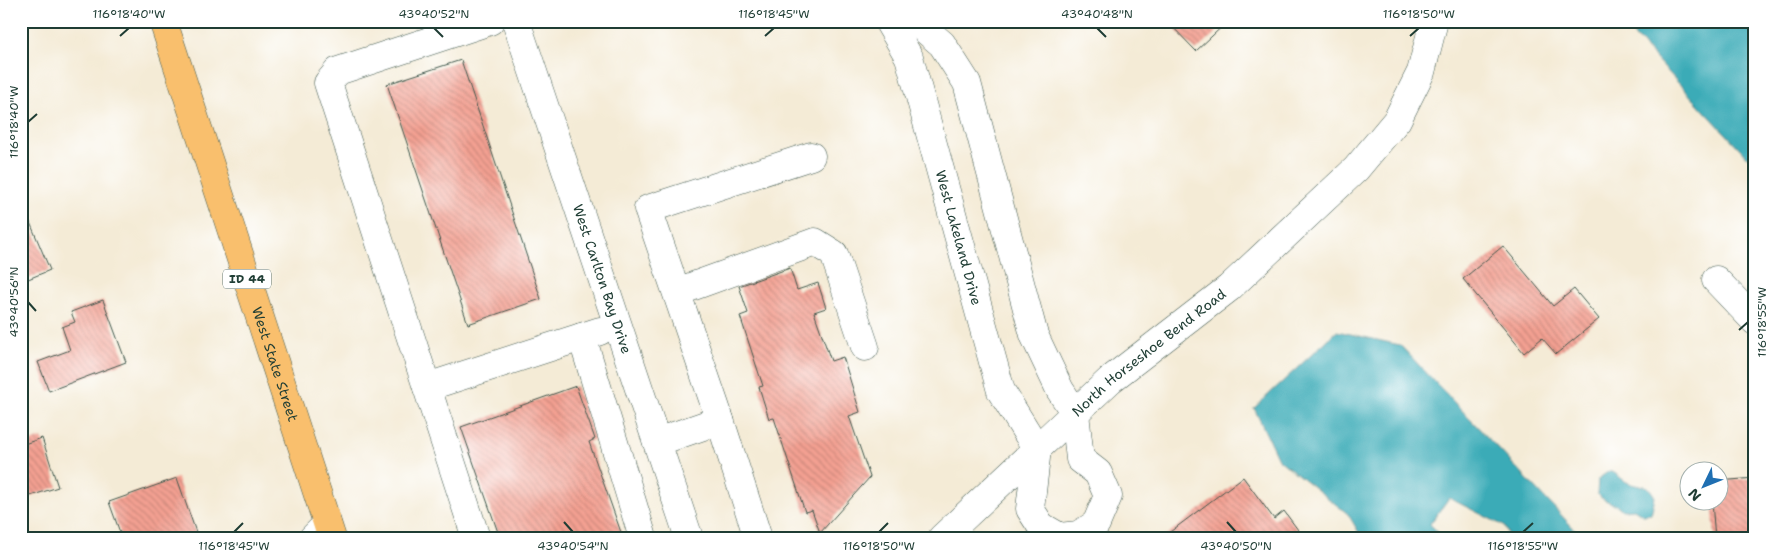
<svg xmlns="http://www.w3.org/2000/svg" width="1776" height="559" viewBox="0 0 1776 559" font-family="'Shantell Sans',sans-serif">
	<defs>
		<pattern id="building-back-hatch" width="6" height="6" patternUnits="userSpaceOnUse" patternTransform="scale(1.25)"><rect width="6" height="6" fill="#f4a092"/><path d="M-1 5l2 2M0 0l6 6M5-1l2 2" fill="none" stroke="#c58478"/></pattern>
	</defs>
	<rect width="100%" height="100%" fill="#fff"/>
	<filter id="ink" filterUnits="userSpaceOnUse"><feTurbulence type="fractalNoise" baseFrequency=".02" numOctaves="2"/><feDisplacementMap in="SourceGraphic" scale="10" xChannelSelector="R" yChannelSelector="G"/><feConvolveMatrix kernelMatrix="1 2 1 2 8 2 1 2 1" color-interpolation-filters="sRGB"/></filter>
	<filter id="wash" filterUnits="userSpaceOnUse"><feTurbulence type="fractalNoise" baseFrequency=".0096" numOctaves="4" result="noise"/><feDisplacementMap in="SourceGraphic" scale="20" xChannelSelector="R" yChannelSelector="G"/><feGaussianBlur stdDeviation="1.12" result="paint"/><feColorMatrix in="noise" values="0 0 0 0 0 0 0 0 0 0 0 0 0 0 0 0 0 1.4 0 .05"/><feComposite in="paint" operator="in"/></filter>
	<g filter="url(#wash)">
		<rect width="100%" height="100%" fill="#f4ebd6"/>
		<!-- water -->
		<g fill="#3babb7" stroke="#2d7476">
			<path d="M1634,21H1755V165L1627,28Z"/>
			<path d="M1337,331L1400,345L1583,538H1510L1504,526L1449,498L1430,524L1443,538H1362L1348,514L1278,459L1254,408Z"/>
			<path d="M1609,471C1618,473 1621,480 1629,483C1643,489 1646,480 1655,497L1651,514L1643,515L1634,509L1622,510C1614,501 1605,503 1597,494L1598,479Z"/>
		</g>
		<g id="blocks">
			<!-- building -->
			<g fill="url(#building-back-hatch)">
				<path d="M1167,21H1228L1196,51Z"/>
				<path d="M461,60L541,299L468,324L387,84Z"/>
				<path d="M21,201L50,270L21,282Z"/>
				<path d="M1503,246L1553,306L1574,289L1599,319L1556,354L1542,338L1524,353L1463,279Z"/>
				<path d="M790,268L797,290L818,283L826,308L814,312L831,361L843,357L860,412L849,416L870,477L820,533L812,510L805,512L774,418L769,419L759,387L763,386L740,316L748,313L739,286Z"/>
				<path d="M103,300L126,362L49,391L38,362L70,350L62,327L75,322L71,312Z"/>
				<path d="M576,386L595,439L589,442L623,538H500L461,427Z"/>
				<path d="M42,438L58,487L21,499V445Z"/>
				<path d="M1243,477L1274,519L1284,511L1304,538H1162Z"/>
				<path d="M177,478L198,538H122L109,502Z"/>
				<path d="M1755,478V538H1715L1712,502H1718V481Z"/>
			</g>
		</g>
	</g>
	<g filter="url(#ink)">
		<use href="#blocks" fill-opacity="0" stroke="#3f574c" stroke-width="1"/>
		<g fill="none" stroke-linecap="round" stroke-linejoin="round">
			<defs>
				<g id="minor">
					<path id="s1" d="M516,21L689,538"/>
					<path id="s2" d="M888,21L909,57L1001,391L1037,449"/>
					<path d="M915,21L942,44L967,83L1034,335L1060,390L1075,413L1080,459L1098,473L1108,496L1096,524L1078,535L1060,537L1041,526L1030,509L1037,449"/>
					<path d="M1716,280L1755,321"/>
					<path d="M677,292L815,242L834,254L865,347"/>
					<path d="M582,337L643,538"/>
					<path d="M427,387L600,331"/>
					<path d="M720,420L758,538"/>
					<path d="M657,442L720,420L648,209L811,156"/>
					<path d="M313,538L327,524"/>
					<path d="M476,538L328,83L338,71L490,21"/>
					<path id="s3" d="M942,538L1110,380L1229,288L1356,169L1397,120L1421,72L1434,21"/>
				</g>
				<g id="major">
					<path id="s4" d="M163,21L332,538"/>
				</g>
			</defs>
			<!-- minor casing -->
			<use href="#minor" stroke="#3f574c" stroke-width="29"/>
			<!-- major casing -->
			<use href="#major" stroke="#3f574c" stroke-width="29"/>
			<!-- minor -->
			<use href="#minor" stroke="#fff" stroke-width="28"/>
			<!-- major -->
			<use href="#major" stroke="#f9bf6d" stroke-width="28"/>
		</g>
	</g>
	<!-- ticks -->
	<path fill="none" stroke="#1f3d34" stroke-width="2" d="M434,28L443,37M1097,28L1106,37M120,36L129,28M765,36L774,28M1410,36L1419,28M28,122L37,114M28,302L36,311M1739,330L1748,322M564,522L573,532M1227,522L1236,532M234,532L243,523M879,532L888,523M1523,532L1533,523"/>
	<g text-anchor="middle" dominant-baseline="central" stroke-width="4" stroke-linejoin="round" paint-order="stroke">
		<!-- shield labels -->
		<rect fill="#fff" stroke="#627771" stroke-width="1" x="223" y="269.5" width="48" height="19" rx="4"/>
		<g font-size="12" font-weight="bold" fill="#1f3d34">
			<text x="247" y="279">ID 44</text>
		</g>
		<!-- street labels -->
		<g font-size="14" fill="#1f3d34" stroke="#fff">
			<text stroke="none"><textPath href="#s2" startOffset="229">West Lakeland Drive</textPath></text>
			<text stroke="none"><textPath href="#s1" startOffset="272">West Carlton Bay Drive</textPath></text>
			<text stroke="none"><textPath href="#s3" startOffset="278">North Horseshoe Bend Road</textPath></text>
			<text stroke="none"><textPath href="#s4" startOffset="361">West State Street</textPath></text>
		</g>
	</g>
	<!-- margin -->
	<rect width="1776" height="559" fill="none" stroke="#fff" stroke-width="55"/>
	<!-- north arrow -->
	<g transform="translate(1704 486) rotate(227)"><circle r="24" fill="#ffffff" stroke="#a5b1ae"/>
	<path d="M0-4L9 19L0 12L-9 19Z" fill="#1f6fb2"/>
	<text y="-8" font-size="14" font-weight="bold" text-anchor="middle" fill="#1f3d34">N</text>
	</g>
	<rect x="28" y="28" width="1720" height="504" fill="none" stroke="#1f3d34" stroke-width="2"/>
	<g font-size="12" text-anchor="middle" fill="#1f3d34">
		<text x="129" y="18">116°18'40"W</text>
		<text x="434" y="18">43°40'52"N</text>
		<text x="774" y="18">116°18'45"W</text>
		<text x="1097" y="18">43°40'48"N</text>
		<text x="1419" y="18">116°18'50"W</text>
		<text transform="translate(14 122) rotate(-90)" y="4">116°18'40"W</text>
		<text transform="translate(14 302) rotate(-90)" y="4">43°40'56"N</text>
		<text transform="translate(1762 322) rotate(-90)" y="4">116°18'55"W</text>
		<text x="234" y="550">116°18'45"W</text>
		<text x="573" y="550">43°40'54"N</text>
		<text x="879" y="550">116°18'50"W</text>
		<text x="1236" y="550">43°40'50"N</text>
		<text x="1523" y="550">116°18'55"W</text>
	</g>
</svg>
